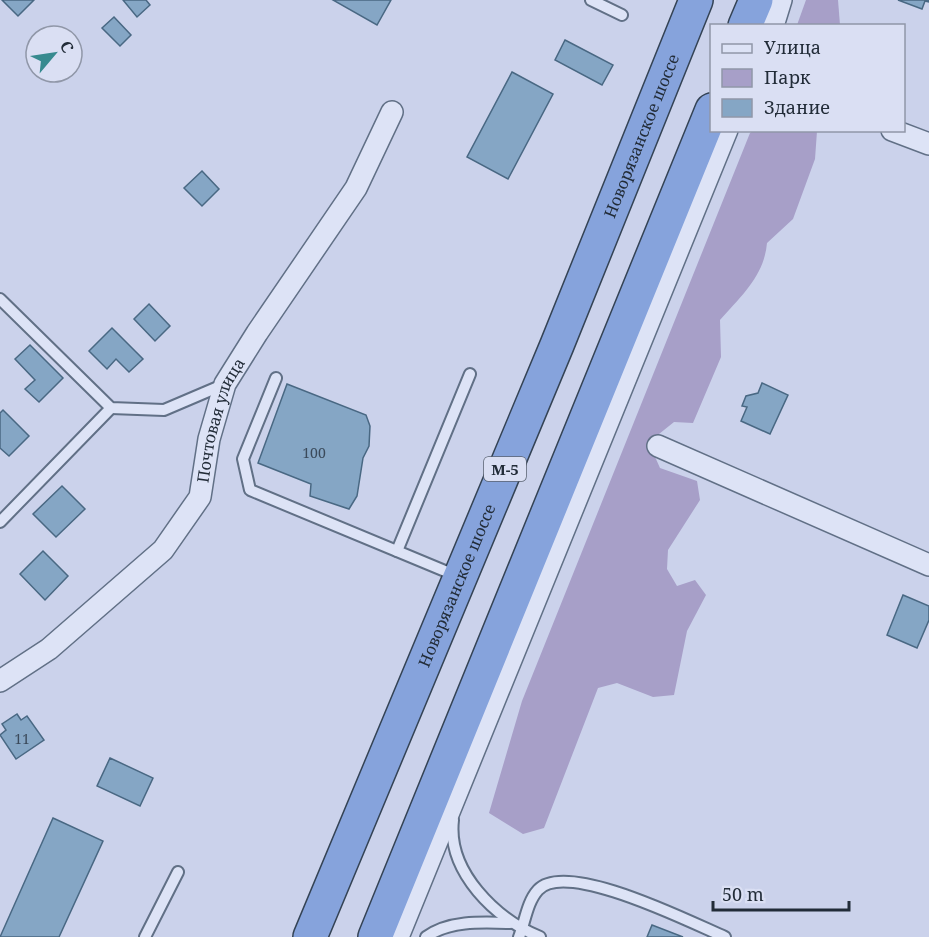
<svg xmlns="http://www.w3.org/2000/svg" width="929" height="937" viewBox="0 0 929 937" font-family="'Noto Serif',serif">
	<rect width="100%" height="100%" fill="#cbd2eb"/>
	<!-- green -->
	<g fill="#a79fc8">
		<path d="M806,0H838L840,25H797Z"/>
		<path d="M754,130L817,131L815,159L793,219L767,243C764,276 742,295 720,320L721,357L693,423L674,422L659,434L652,450L660,468L697,481L700,500L668,550L667,569L677,586L695,580L706,595L687,631L674,695L653,697L617,683L598,688L544,828L523,834L489,813L522,701L750,133Z"/>
	</g>
	<!-- building -->
	<g fill="#85a6c5" stroke="#496883" stroke-width="1.5">
		<path d="M2,0H34L18,16Z"/>
		<path d="M123,0H146L150,5L137,17Z"/>
		<path d="M333,0H391L377,25Z"/>
		<path d="M898,0H929V2L925,1L922,9Z"/>
		<path d="M114,17L131,35L120,46L102,28Z"/>
		<path d="M565,40L613,65L602,85L555,60Z"/>
		<path d="M512,72L553,94L508,179L467,157Z"/>
		<path d="M202,171L219,189L202,206L184,188Z"/>
		<path d="M149,304L170,326L155,341L134,319Z"/>
		<path d="M112,328L143,359L129,372L116,359L107,369L89,351Z"/>
		<path d="M30,345L63,378L39,402L25,389L35,380L15,359Z"/>
		<path d="M762,383L788,395L770,434L741,421L747,407L742,406L746,396L758,393Z"/>
		<path d="M287,384L366,415L370,426L369,446L363,458L357,496L349,509L310,496L311,484L258,463Z"/>
		<path d="M3,410L29,436L9,456L0,448V413Z"/>
		<path d="M62,486L85,509L56,537L33,514Z"/>
		<path d="M43,551L68,576L45,600L20,574Z"/>
		<path d="M903,595L929,606V620L917,648L887,635Z"/>
		<path d="M17,714L21,720L27,716L44,740L16,759L0,735L6,730L2,724Z"/>
		<path d="M110,758L153,778L140,806L97,786Z"/>
		<path d="M53,818L103,841L59,937H0Z"/>
		<path d="M652,925L683,937H647Z"/>
	</g>
	<g fill="none" stroke-linecap="round" stroke-linejoin="round">
		<defs>
			<g id="service">
				<path d="M591,0L622,15"/>
				<path d="M0,299L111,408L164,410L225,384"/>
				<path d="M276,378L243,459L250,490L457,576"/>
				<path d="M0,522L111,408"/>
				<path d="M397,551L470,374"/>
				<path d="M453,820C447,872 496,919 540,937"/>
				<path d="M145,937L178,872"/>
				<path d="M426,937C449,920 483,922 510,923"/>
				<path d="M519,937C525,922 527,902 538,890C566,859 692,923 725,937"/>
			</g>
			<g id="minor">
				<path d="M773,26L781,0"/>
				<path d="M892,130L929,144"/>
				<path d="M658,446L929,565"/>
				<path id="s1" d="M0,681L49,649L163,550L200,497L209,439L225,384L257,333L356,188L392,112"/>
				<path d="M398,937L727,130"/>
			</g>
			<g id="trunk">
				<path d="M745,26L756,0"/>
				<path id="s2" d="M310,937L557,345L696,0"/>
				<path d="M375,937L712,110"/>
			</g>
		</defs>
		<!-- service casing -->
		<use href="#service" stroke="#617086" stroke-width="14"/>
		<!-- minor casing -->
		<use href="#minor" stroke="#617086" stroke-width="24"/>
		<!-- trunk casing -->
		<use href="#trunk" stroke="#344355" stroke-width="36"/>
		<!-- service -->
		<use href="#service" stroke="#dde3f6" stroke-width="10"/>
		<!-- minor -->
		<use href="#minor" stroke="#dde3f6" stroke-width="21"/>
		<!-- trunk -->
		<use href="#trunk" stroke="#86a3dc" stroke-width="33"/>
	</g>
	<g text-anchor="middle" dominant-baseline="central" stroke-width="6" stroke-linejoin="round" paint-order="stroke">
		<!-- number labels -->
		<g font-size="14" fill="#3b4a5b">
			<text x="314" y="452">100</text>
			<text x="22" y="738">11</text>
		</g>
		<!-- shield labels -->
		<rect fill="#dadff3" stroke="#596270" stroke-width="1.5" x="484" y="457" width="42" height="24" rx="4.5"/>
		<g font-size="15" font-weight="bold" fill="#222c38">
			<text x="505" y="469">М-5</text>
		</g>
		<!-- street labels -->
		<g font-size="16" fill="#222c38" stroke="#dadff3">
			<text stroke="none"><textPath href="#s2" startOffset="867">Новорязанское шоссе</textPath></text>
			<text stroke="none"><textPath href="#s1" startOffset="354">Почтовая улица</textPath></text>
			<text stroke="none"><textPath href="#s2" startOffset="381">Новорязанское шоссе</textPath></text>
		</g>
	</g>
	<!-- legend -->
	<rect x="710" y="24" width="195" height="108" fill="#dadff3" stroke="#9097a8" stroke-width="1.5"/>
	<rect x="722" y="44" width="30" height="9" fill="#dde3f6" stroke="#9097a8" stroke-width="1.5"/>
	<text x="764" y="54" font-size="18" fill="#222c38">Улица</text>
	<rect x="722" y="69" width="30" height="18" fill="#a79fc8" stroke="#9097a8" stroke-width="1.5"/>
	<text x="764" y="84" font-size="18" fill="#222c38">Парк</text>
	<rect x="722" y="99" width="30" height="18" fill="#85a6c5" stroke="#9097a8" stroke-width="1.5"/>
	<text x="764" y="114" font-size="18" fill="#222c38">Здание</text>
	<!-- north arrow -->
	<g transform="translate(54 54) rotate(61)"><circle r="28" fill="#dadff3" stroke="#9097a8" stroke-width="1.5"/>
	<path d="M0-4.5L10 22L0 15L-10 22Z" fill="#378a8f"/>
	<text y="-9" font-size="16" font-weight="bold" text-anchor="middle" fill="#222c38">С</text>
	</g>
	<!-- scale -->
	<path d="M713 901v9h136v-9" fill="none" stroke="#222c38" stroke-width="3"/>
	<text x="722" y="901" font-size="18" fill="#222c38" stroke="#dadff3" stroke-width="4.5" paint-order="stroke">50 m</text>
</svg>
